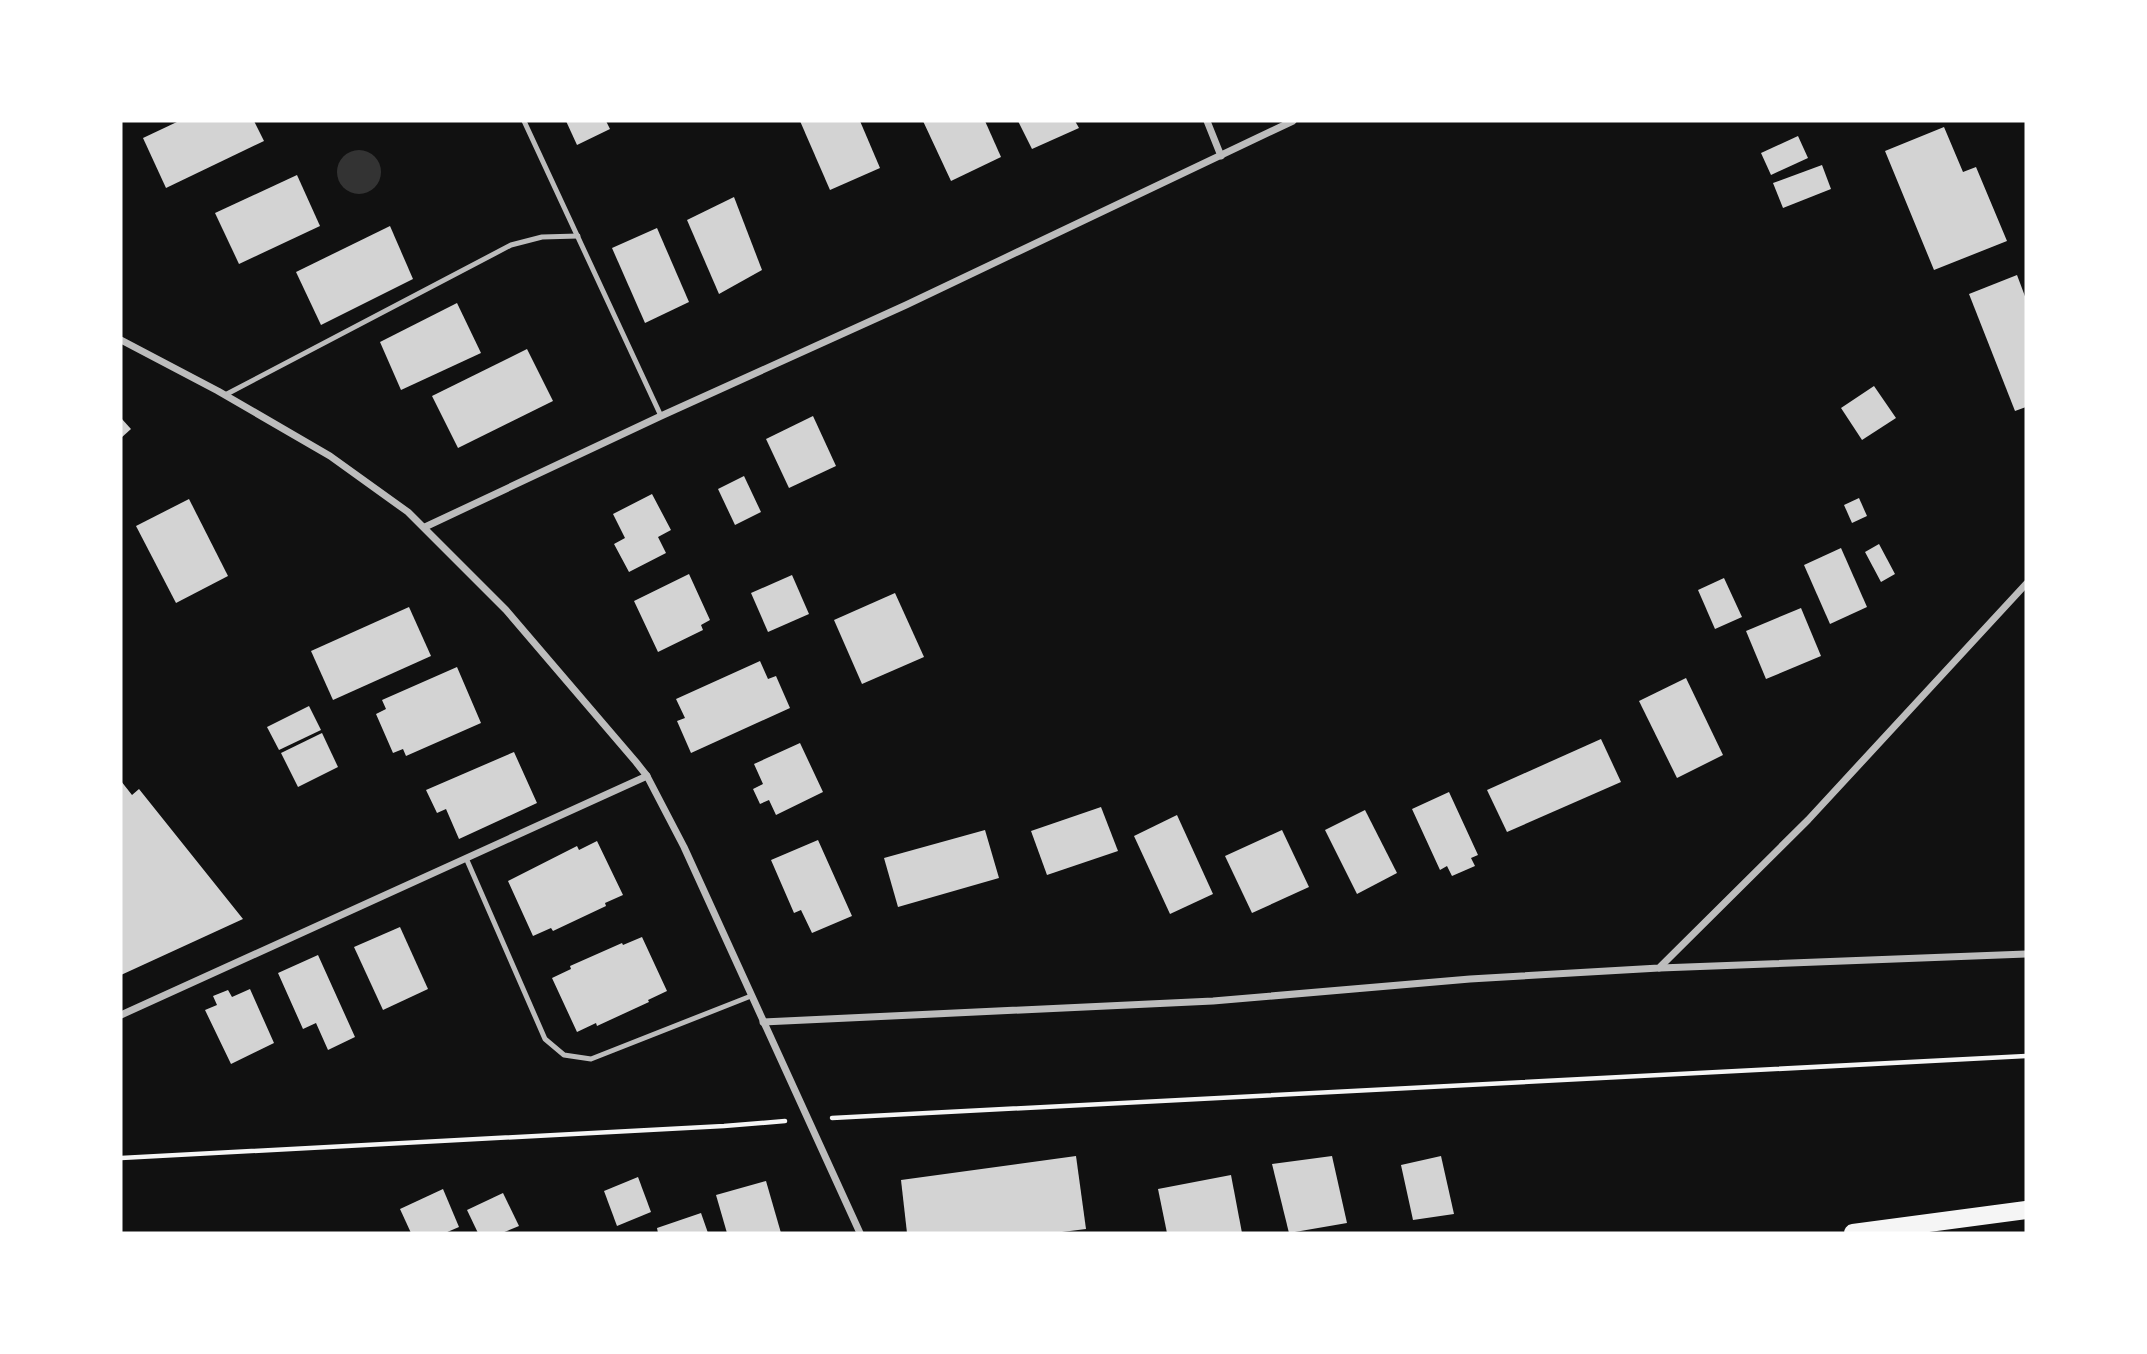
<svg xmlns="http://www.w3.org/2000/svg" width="2147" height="1354" viewBox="0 0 2147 1354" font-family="'PT Sans',sans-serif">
	<rect width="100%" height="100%" fill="#111"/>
	<!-- water -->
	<circle fill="#333" cx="359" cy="172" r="22"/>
	<!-- building -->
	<g fill="#d3d3d3">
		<path d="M179,121H254L264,141L166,188L143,138Z"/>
		<path d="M566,121H606L610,129L577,145Z"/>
		<path d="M800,121H860L880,168L830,190Z"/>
		<path d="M923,121H985L1001,157L951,181Z"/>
		<path d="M1018,121H1075L1079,128L1032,149Z"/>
		<path d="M1944,127L1963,172L1976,167L2007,241L1934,270L1885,151Z"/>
		<path d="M1798,136L1808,158L1771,175L1761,153Z"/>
		<path d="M1822,165L1831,189L1783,208L1773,183Z"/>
		<path d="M297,175L320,226L239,264L215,213Z"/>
		<path d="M734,197L762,270L719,294L687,220Z"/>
		<path d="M390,226L413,279L321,325L296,272Z"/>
		<path d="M657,228L689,302L645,323L612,248Z"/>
		<path d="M2017,275L2026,299V407L2015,411L1969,294Z"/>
		<path d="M457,303L481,353L401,390L380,342Z"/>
		<path d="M527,349L553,401L458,448L432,396Z"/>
		<path d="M1874,386L1896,418L1862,440L1841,408Z"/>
		<path d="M813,416L836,466L789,488L766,439Z"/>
		<path d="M121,418L131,429L121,438Z"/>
		<path d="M744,476L761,512L735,525L718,489Z"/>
		<path d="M652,494L671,530L658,537L666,553L629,572L614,544L625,538L613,514Z"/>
		<path d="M1859,498L1867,516L1852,523L1844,505Z"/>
		<path d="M189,499L228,576L176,603L136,526Z"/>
		<path d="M1879,544L1895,574L1881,582L1865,552Z"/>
		<path d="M1841,548L1867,607L1830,624L1804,565Z"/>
		<path d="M689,574L710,620L701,625L703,630L658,652L634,601Z"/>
		<path d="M792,575L809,614L768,632L751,593Z"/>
		<path d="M1724,578L1742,617L1715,629L1698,590Z"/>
		<path d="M895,593L924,657L862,684L834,620Z"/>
		<path d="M409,607L431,656L333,700L311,651Z"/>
		<path d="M1801,608L1821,656L1766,679L1746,631Z"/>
		<path d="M760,661L768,679L776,676L790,708L691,753L677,721L685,718L676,699Z"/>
		<path d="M457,667L481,723L406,756L403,749L393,753L376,714L386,709L382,700Z"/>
		<path d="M1686,678L1723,755L1677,778L1639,701Z"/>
		<path d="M309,706L321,730L279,750L267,727Z"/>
		<path d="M322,733L338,767L298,787L281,753Z"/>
		<path d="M1601,739L1621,782L1507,832L1487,790Z"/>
		<path d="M800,743L823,792L776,815L769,800L760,804L753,789L763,784L754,764Z"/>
		<path d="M514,752L537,803L459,839L446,809L437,813L426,790Z"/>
		<path d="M121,781L132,795L139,789L243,919L121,975Z"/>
		<path d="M1449,792L1478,855L1471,858L1475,866L1452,876L1447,866L1440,870L1412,809Z"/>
		<path d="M1101,807L1118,851L1047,875L1031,831Z"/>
		<path d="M1365,810L1397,873L1357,894L1325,830Z"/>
		<path d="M1177,815L1213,894L1170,914L1134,836Z"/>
		<path d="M985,830L999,878L898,907L884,858Z"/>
		<path d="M1282,830L1309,887L1252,913L1225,856Z"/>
		<path d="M818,840L852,916L812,933L801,910L794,913L771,860Z"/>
		<path d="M597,841L623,895L605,903L606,906L553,931L551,928L533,936L508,881L577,846L579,850Z"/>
		<path d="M400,927L428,989L383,1010L354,947Z"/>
		<path d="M642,937L667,991L648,1000L649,1002L597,1026L596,1023L577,1032L552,978L571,969L570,966L622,943L623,945Z"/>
		<path d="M318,955L355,1037L328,1050L316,1023L303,1029L278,973Z"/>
		<path d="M250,989L274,1043L231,1064L205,1010L217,1005L213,996L228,990L232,997Z"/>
		<path d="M1076,1156L1086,1229L1054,1233H907L901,1180Z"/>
		<path d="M1332,1156L1347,1223L1289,1233L1272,1164Z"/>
		<path d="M1441,1156L1454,1214L1413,1220L1401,1165Z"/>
		<path d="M1231,1175L1242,1233H1167L1158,1189Z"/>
		<path d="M638,1177L651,1212L617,1226L604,1191Z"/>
		<path d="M766,1181L781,1233H727L716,1195Z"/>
		<path d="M443,1189L459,1227L445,1233H411L400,1209Z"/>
		<path d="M503,1193L519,1226L502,1233H478L467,1210Z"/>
		<path d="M701,1213L708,1233H658L657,1228Z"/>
	</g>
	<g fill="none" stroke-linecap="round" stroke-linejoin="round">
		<!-- path -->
		<g stroke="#f5f5f5" stroke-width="4.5">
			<path d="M832,1118L2026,1056"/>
			<path d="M121,1158L724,1126L785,1121"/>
		</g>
		<!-- service -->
		<g stroke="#bcbcbc" stroke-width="5">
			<path d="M524,121L661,416"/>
			<path d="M225,395L511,245L542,237L578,236"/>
			<path d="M466,858L545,1039L564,1055L591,1059L751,996"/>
		</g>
		<!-- minor -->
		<g stroke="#bcbcbc" stroke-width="7">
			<path d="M1207,121L1221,156"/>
			<path d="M121,340L218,391L330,456L408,512L506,610L636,762L647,776L684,847L860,1233"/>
			<path d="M425,527L661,416L906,305L1293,121"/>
			<path d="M1660,968L2026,954"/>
			<path d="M121,1015L647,776"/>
			<path d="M763,1022L1213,1001L1470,979L1659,968L1808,820L2026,584"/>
		</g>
		<!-- primary -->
		<path stroke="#f5f5f5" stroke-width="18" d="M1853,1233L2026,1210"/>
	</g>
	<!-- border -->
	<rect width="2147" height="1354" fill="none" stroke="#ffffff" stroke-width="245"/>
</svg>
